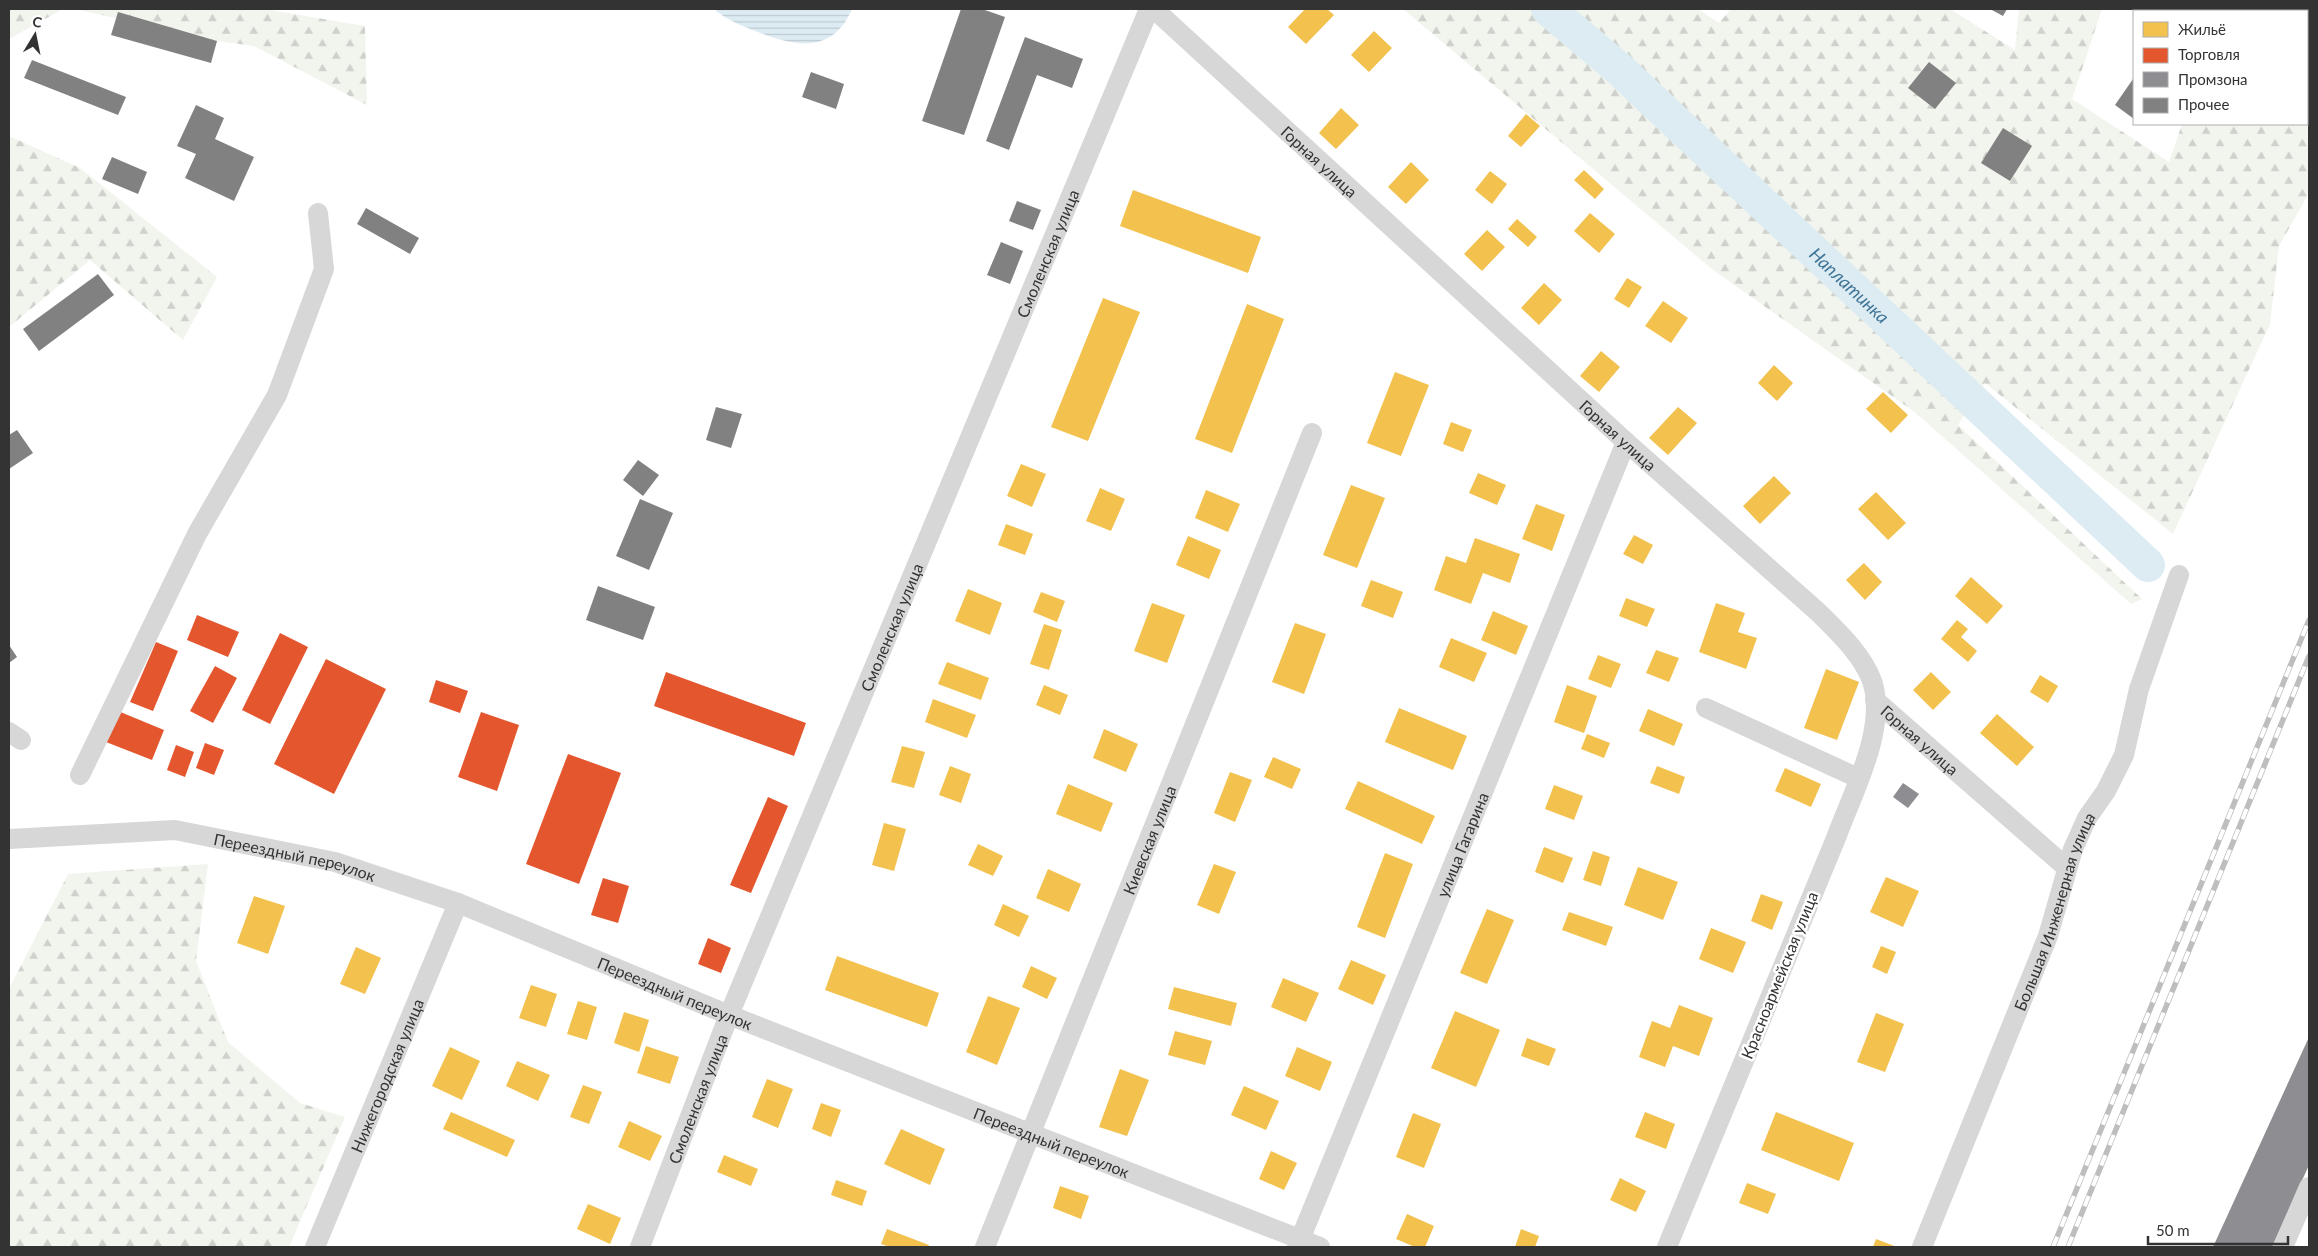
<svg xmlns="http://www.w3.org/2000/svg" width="2318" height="1256" viewBox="0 0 2318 1256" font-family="Lato,sans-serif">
	<defs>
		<pattern id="forest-firs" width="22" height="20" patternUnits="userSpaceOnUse" patternTransform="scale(1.25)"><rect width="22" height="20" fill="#f1f5ed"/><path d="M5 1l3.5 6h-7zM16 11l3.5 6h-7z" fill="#cfd2cc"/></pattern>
		<pattern id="water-rules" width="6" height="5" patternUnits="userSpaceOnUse" patternTransform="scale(1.25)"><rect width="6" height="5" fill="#ddebf3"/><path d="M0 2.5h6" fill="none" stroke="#becad1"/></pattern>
	</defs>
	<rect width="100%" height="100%" fill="#fff"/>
	<!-- forest -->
	<g fill="url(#forest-firs)">
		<path d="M9,9H63L9,39Z"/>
		<path d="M75,9H264L365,26L367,105L254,46L217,41Z"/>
		<path d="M1403,9H1698L1719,23L1731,9H1950L2015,50L2019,9H2102L2072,99L2169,162L2182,124H2307V11H2193V9H2309V193L2279,246L2270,324L2173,534L1985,383L1958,425L2142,599L2131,604L1916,413L1713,270Z"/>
		<path d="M9,136L80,168L217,277L183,340L90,260L9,327Z"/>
		<path d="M208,864L196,961L228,1042L300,1103L345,1117L289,1247H9V989L68,874Z"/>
	</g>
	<!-- water -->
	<path fill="url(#water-rules)" d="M714,9H852C833,54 795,47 758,32C742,26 727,20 714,9Z"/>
	<!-- homes -->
	<g fill="#f2c14e">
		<path d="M1305,9H1327L1334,15L1306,44L1288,27Z"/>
		<path d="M1374,31L1392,48L1369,72L1351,55Z"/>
		<path d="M1341,108L1359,125L1336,149L1319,133Z"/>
		<path d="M1526,114L1540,126L1521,147L1508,136Z"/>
		<path d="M1411,162L1429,180L1406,204L1388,187Z"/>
		<path d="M1584,170L1604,189L1595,199L1574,180Z"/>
		<path d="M1490,171L1507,184L1492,204L1475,190Z"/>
		<path d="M1133,190L1261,237L1248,273L1120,226Z"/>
		<path d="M1590,213L1615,234L1599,253L1574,231Z"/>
		<path d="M1517,219L1537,237L1528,247L1508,229Z"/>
		<path d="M1487,230L1505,247L1482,271L1464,254Z"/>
		<path d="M1627,278L1642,287L1629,308L1614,299Z"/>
		<path d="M1544,283L1562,300L1539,325L1521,308Z"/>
		<path d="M1103,298L1140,312L1088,441L1051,427Z"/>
		<path d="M1663,301L1688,318L1671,343L1645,326Z"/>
		<path d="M1247,304L1284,319L1232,453L1195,439Z"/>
		<path d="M1601,351L1620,367L1599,392L1580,376Z"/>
		<path d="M1774,365L1793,383L1777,401L1758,383Z"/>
		<path d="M1395,372L1429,385L1401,456L1367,443Z"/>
		<path d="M1883,392L1908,415L1891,433L1866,409Z"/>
		<path d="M1678,407L1697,423L1668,455L1649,438Z"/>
		<path d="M1451,422L1472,430L1463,452L1443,444Z"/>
		<path d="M1021,464L1046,474L1032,507L1007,496Z"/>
		<path d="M1478,473L1506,485L1497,505L1469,493Z"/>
		<path d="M1774,476L1791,493L1760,524L1743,506Z"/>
		<path d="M1351,485L1385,498L1357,568L1323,555Z"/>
		<path d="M1100,488L1125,499L1111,531L1086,521Z"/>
		<path d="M1206,490L1240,504L1228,532L1195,518Z"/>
		<path d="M1876,492L1906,523L1888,540L1858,509Z"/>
		<path d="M1536,504L1565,515L1552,551L1522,539Z"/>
		<path d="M1006,524L1033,534L1025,555L998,545Z"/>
		<path d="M1634,535L1653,545L1643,564L1623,554Z"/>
		<path d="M1188,536L1221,550L1209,579L1176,565Z"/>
		<path d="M1475,538L1520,554L1510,583L1483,573L1471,604L1434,590L1446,556L1466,563Z"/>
		<path d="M1864,563L1882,582L1865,600L1846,580Z"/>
		<path d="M1971,577L2003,606L1987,624L1955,596Z"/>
		<path d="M1371,580L1403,592L1393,618L1361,606Z"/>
		<path d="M968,589L1002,603L990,635L955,621Z"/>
		<path d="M1041,592L1065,601L1057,622L1033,612Z"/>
		<path d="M1626,598L1655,609L1647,627L1619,616Z"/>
		<path d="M1152,603L1185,615L1167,663L1134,651Z"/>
		<path d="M1716,603L1745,613L1738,632L1757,638L1746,669L1699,652Z"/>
		<path d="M1493,611L1528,626L1516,655L1481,640Z"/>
		<path d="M1957,620L1968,629L1961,637L1977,651L1968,662L1941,639Z"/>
		<path d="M1295,623L1326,634L1304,694L1272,682Z"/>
		<path d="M1044,624L1062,630L1049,670L1030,664Z"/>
		<path d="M1451,638L1487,653L1474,682L1439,667Z"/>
		<path d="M1656,650L1679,658L1669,682L1646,673Z"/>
		<path d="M1598,655L1621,664L1611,688L1588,679Z"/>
		<path d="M947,662L989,678L981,700L938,684Z"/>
		<path d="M1826,669L1859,682L1837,740L1804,728Z"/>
		<path d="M1931,672L1951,692L1933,710L1913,690Z"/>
		<path d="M2040,675L2058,686L2048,703L2030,692Z"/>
		<path d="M1044,685L1068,695L1060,715L1036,705Z"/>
		<path d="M1567,685L1597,696L1584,733L1554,722Z"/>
		<path d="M933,699L976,715L967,738L925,722Z"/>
		<path d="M1399,708L1467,736L1453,770L1385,742Z"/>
		<path d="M1648,709L1683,724L1674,746L1639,731Z"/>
		<path d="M1997,714L2034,747L2017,766L1980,733Z"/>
		<path d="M1104,729L1138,744L1126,772L1093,758Z"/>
		<path d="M1587,734L1610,743L1604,758L1581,749Z"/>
		<path d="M902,746L925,752L914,788L891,782Z"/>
		<path d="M1273,757L1301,769L1292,789L1264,777Z"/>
		<path d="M950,766L971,774L961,803L939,795Z"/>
		<path d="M1657,766L1685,777L1679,794L1650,783Z"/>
		<path d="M1785,768L1821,784L1811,807L1775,791Z"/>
		<path d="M1230,772L1252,780L1235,822L1214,813Z"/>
		<path d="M1358,781L1435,816L1422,844L1345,809Z"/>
		<path d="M1068,784L1113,803L1101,832L1056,814Z"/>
		<path d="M1554,785L1583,796L1574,820L1545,809Z"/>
		<path d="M884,823L906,829L894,871L872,865Z"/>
		<path d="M978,844L1003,856L993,876L968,865Z"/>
		<path d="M1544,847L1573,858L1563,883L1535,872Z"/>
		<path d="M1593,851L1610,857L1601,886L1583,880Z"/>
		<path d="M1385,853L1413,864L1385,938L1357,927Z"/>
		<path d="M1214,864L1236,872L1219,914L1197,905Z"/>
		<path d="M1638,867L1678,882L1663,920L1624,905Z"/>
		<path d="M1048,869L1081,884L1069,912L1036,898Z"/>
		<path d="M1886,877L1919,891L1903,927L1870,912Z"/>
		<path d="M1761,894L1783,902L1772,930L1751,921Z"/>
		<path d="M254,896L285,906L268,954L237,943Z"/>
		<path d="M1003,904L1029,916L1019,937L994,925Z"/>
		<path d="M1487,909L1514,920L1487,984L1460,973Z"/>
		<path d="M1569,912L1613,927L1606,946L1562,930Z"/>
		<path d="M1711,928L1746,942L1733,973L1699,959Z"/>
		<path d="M1881,946L1896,952L1887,974L1872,967Z"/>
		<path d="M356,947L381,958L365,994L340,984Z"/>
		<path d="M837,956L939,993L927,1027L825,990Z"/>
		<path d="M1351,960L1386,975L1373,1005L1338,989Z"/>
		<path d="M1031,966L1057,978L1047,999L1022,987Z"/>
		<path d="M1283,978L1319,993L1306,1022L1271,1007Z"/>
		<path d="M531,985L557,994L546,1027L519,1018Z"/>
		<path d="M1174,987L1237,1003L1231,1026L1168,1009Z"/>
		<path d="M988,996L1020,1008L997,1065L966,1052Z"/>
		<path d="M578,1001L597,1007L587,1040L567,1034Z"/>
		<path d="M1679,1005L1713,1018L1699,1056L1673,1046L1665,1067L1639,1057L1652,1021L1670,1028Z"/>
		<path d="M1455,1011L1500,1030L1476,1087L1431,1068Z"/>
		<path d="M624,1012L649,1020L639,1052L614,1043Z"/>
		<path d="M1876,1013L1904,1024L1885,1072L1857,1062Z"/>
		<path d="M1175,1031L1212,1041L1205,1065L1168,1055Z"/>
		<path d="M1527,1038L1556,1049L1549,1066L1521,1056Z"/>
		<path d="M646,1046L679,1057L670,1084L637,1073Z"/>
		<path d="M450,1047L480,1061L462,1100L432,1086Z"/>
		<path d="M1297,1047L1332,1062L1320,1091L1285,1076Z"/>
		<path d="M517,1061L550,1075L538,1101L506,1086Z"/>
		<path d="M1120,1069L1149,1080L1127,1136L1099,1127Z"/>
		<path d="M767,1079L793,1089L778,1128L752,1117Z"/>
		<path d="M583,1085L602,1092L589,1124L570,1117Z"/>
		<path d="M1244,1086L1279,1101L1266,1130L1231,1115Z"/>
		<path d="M821,1103L841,1110L831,1137L812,1129Z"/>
		<path d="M451,1112L515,1140L507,1157L443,1129Z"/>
		<path d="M1645,1112L1675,1124L1666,1149L1635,1137Z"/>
		<path d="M1776,1112L1854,1143L1839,1181L1761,1150Z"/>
		<path d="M1413,1113L1441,1124L1424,1168L1396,1157Z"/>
		<path d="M629,1121L662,1136L650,1161L618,1147Z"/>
		<path d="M901,1129L945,1149L930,1185L884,1164Z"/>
		<path d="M1271,1151L1297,1163L1284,1190L1259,1179Z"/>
		<path d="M724,1155L758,1169L751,1186L717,1172Z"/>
		<path d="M1620,1178L1646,1191L1636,1212L1610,1200Z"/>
		<path d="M836,1180L867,1191L862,1206L831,1195Z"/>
		<path d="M1747,1183L1776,1194L1768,1214L1739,1203Z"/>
		<path d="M1060,1186L1089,1196L1081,1219L1053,1208Z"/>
		<path d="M588,1204L621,1218L610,1244L577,1229Z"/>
		<path d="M1407,1214L1434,1226L1425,1247H1415L1396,1239Z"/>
		<path d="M887,1229L929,1245L928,1247H890L881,1244Z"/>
		<path d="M1521,1229L1539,1236L1535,1247H1515Z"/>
		<path d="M1876,1239L1897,1247H1873Z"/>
	</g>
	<!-- shops -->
	<g fill="#e4572e">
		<path d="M197,615L239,632L228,657L187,640Z"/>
		<path d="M280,633L308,647L270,724L242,710Z"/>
		<path d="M156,642L178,651L153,711L130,702Z"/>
		<path d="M326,659L386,689L334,794L274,764Z"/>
		<path d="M215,666L237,678L213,723L190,711Z"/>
		<path d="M666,672L806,723L794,756L654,706Z"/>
		<path d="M436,680L468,691L460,713L429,702Z"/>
		<path d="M118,711L164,730L152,760L106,742Z"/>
		<path d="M481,712L519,725L497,791L458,777Z"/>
		<path d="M205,743L224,750L214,775L196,768Z"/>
		<path d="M176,745L194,752L185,777L167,770Z"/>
		<path d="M568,754L621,773L579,884L526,864Z"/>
		<path d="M768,797L788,806L751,893L730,885Z"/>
		<path d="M603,878L629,886L618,923L591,915Z"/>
		<path d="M708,938L731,948L721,973L698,964Z"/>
	</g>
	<!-- industry -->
	<g fill="#8d8d92">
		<path d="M1903,783L1919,794L1908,808L1893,797Z"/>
		<path d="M2309,1037V1165L2272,1247H2213Z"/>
	</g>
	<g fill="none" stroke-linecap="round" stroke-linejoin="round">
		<!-- river -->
		<path stroke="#ddebf3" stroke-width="34" id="s1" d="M1548,9L1617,67L2148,565"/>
	</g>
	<!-- building -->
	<g fill="#818181">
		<path d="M961,9H982L1005,17L964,135L922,121Z"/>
		<path d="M1990,9H2007L2003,16Z"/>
		<path d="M118,12L217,41L211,63L111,35Z"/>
		<path d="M1025,37L1083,59L1072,88L1037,75L1009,150L986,141Z"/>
		<path d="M32,60L126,97L118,115L24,78Z"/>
		<path d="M1929,62L1956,83L1935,109L1908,88Z"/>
		<path d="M811,72L844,84L836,109L802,97Z"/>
		<path d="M2133,79L2134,80V119L2115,105Z"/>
		<path d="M196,105L224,118L215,139L254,157L234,201L185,178L196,154L177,146Z"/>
		<path d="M2003,128L2032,146L2010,181L1981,163Z"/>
		<path d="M112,157L147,172L138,194L102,179Z"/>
		<path d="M1017,201L1041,210L1033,230L1009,221Z"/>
		<path d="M366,208L419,238L410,254L357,224Z"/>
		<path d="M1001,242L1023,251L1010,284L987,275Z"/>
		<path d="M98,274L114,295L39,351L23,329Z"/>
		<path d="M716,407L742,414L731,448L706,440Z"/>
		<path d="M17,430L33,453L9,469V435Z"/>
		<path d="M638,460L659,475L643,496L623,480Z"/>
		<path d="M640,499L673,513L649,570L616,556Z"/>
		<path d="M598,586L655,607L643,640L586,620Z"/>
		<path d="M9,645L17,657L9,663Z"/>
	</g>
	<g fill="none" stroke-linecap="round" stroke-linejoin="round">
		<!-- minor -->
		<g stroke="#d7d7d7" stroke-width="20">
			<path id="s2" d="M1154,9L1626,442L1818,612C1838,632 1862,654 1872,681C1888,728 1852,794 1836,838L1667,1247"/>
			<path id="s3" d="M1875,700L2067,868"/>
			<path d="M1706,708L1858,778"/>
			<path d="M9,732L21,740"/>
			<path d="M80,775L197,534L277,395L324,269L318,213"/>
			<path id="s4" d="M9,839L175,830L335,862L458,903L729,1015L1320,1247"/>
			<path id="s5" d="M315,1247L458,903"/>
			<path id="s6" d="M640,1247L729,1015L1149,9"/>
			<path id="s7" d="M985,1247L1312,433"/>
			<path id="s8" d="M1297,1247L1626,442"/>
			<path id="s9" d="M1922,1247L2048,936L2073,849L2087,818L2106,791L2124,755L2139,689L2179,575"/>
			<path d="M2283,1247L2309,1187"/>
		</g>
		<defs>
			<g id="rail">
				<path d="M2053,1247L2309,620"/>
				<path d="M2068,1247L2309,656"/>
			</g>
		</defs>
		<!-- rail casing -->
		<use href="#rail" stroke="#bebebe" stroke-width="5.5"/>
		<!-- rail -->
		<use href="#rail" stroke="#fff" stroke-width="4" stroke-dasharray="11" stroke-linecap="butt"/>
	</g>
	<g text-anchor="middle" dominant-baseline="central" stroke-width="5" stroke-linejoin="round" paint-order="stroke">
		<!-- street labels -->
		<g font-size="16" fill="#333" stroke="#fff">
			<text stroke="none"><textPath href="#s2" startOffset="225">Горная улица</textPath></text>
			<text stroke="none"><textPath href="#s6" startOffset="1074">Смоленская улица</textPath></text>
			<text stroke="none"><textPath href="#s2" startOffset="630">Горная улица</textPath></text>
			<text stroke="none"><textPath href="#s6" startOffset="669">Смоленская улица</textPath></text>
			<text stroke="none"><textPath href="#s3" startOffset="60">Горная улица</textPath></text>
			<text stroke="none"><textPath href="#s7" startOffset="439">Киевская улица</textPath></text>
			<text stroke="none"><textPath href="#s8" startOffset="435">улица Гагарина</textPath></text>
			<text stroke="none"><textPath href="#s4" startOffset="289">Переездный переулок</textPath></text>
			<text stroke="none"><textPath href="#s9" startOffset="361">Большая Инженерная улица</textPath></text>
			<text transform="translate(1779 975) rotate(-68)">Красноармейская улица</text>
			<text stroke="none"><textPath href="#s4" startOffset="694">Переездный переулок</textPath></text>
			<text stroke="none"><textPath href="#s5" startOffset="186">Нижегородская улица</textPath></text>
			<text stroke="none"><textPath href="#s6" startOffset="159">Смоленская улица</textPath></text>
			<text stroke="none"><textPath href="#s4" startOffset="1099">Переездный переулок</textPath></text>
		</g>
		<!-- water labels -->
		<g font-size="18" font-style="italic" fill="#3f7597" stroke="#fff">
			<text stroke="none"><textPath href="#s1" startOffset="409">Наплатинка</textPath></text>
		</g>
	</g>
	<!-- border -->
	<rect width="2318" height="1256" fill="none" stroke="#333333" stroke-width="20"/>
	<!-- legend -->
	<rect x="2133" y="10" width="175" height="115" fill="#ffffff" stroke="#adadad"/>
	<rect x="2143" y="22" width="25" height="15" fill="#f2c14e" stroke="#adadad"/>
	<text x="2178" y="35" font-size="15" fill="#333333">Жильё</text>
	<rect x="2143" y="48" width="25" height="15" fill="#e4572e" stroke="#adadad"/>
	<text x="2178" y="60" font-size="15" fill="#333333">Торговля</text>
	<rect x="2143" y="72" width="25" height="15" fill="#8d8d92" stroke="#adadad"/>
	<text x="2178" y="85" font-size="15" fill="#333333">Промзона</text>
	<rect x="2143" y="98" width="25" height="15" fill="#818181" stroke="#adadad"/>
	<text x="2178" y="110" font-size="15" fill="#333333">Прочее</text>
	<!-- north arrow -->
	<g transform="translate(35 35) rotate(10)" stroke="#ffffff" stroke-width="4" paint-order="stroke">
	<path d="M0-4L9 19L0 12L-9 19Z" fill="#333333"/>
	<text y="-8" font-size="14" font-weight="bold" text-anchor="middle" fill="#333333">С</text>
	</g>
	<!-- scale -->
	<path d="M2148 1236v8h140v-8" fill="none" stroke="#333333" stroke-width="2.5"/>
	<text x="2156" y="1236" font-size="15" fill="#333333" stroke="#ffffff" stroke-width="4" paint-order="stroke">50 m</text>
</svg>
